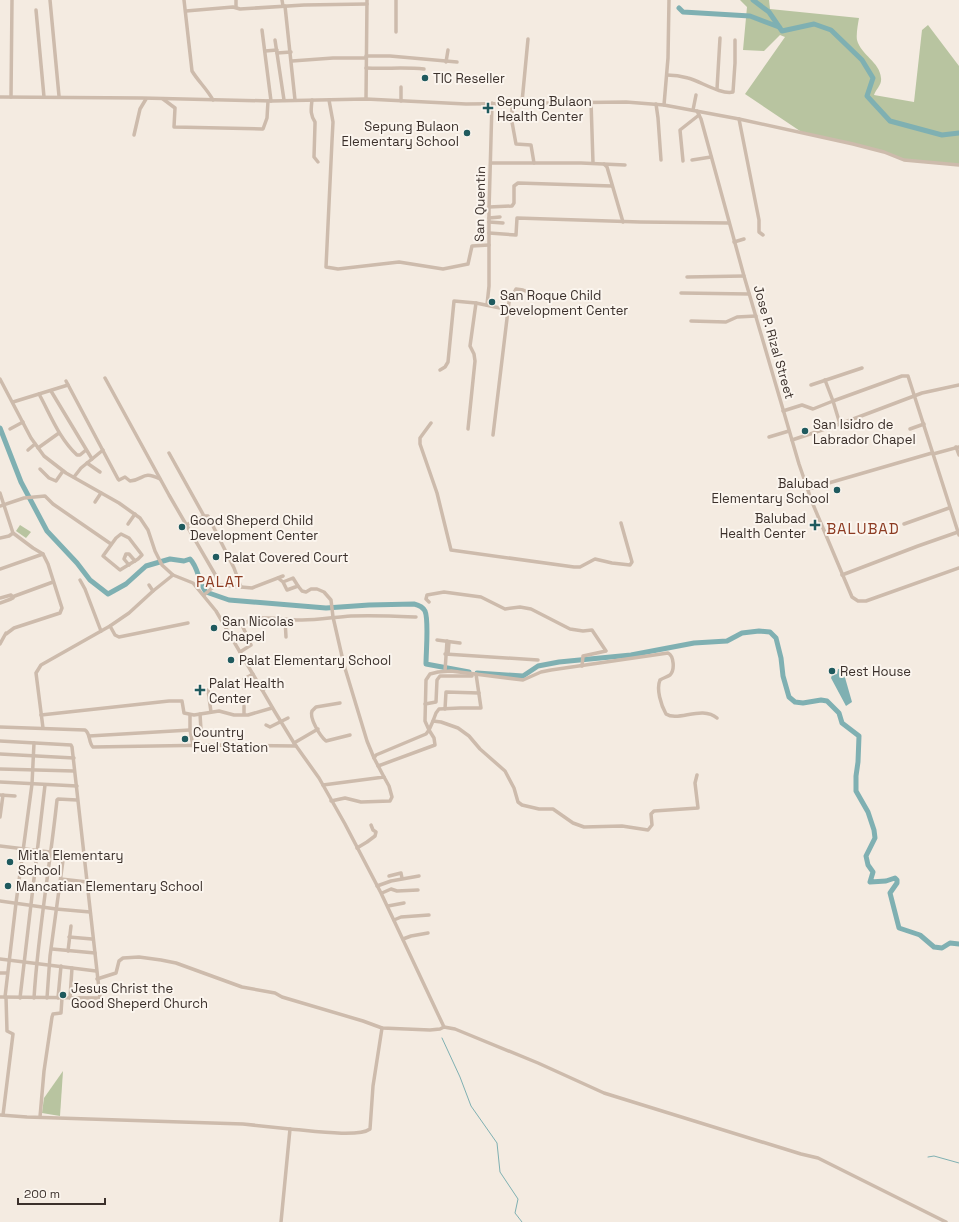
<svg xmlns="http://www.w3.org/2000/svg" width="959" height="1222" viewBox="0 0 959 1222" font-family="'Space Grotesk',sans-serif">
	<rect width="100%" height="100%" fill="#f4ebe1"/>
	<!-- green -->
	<g fill="#b8c4a0">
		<path d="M740,0H769L770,9L859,18C858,24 856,34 857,40C861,55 880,62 881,78C882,85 876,89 874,95L914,102L922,30L928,25L959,66V165L906,160L859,145L803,133L745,94L785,37L780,35L764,51L743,50L747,7Z"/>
		<path d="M20,525L31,532L26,538L16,531Z"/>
		<path d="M63,1071L60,1116L42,1113L44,1098Z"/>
	</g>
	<!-- water -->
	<path fill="#7fb0b2" d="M838,669H841L844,674L852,702L846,706L831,678L832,675L837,674Z"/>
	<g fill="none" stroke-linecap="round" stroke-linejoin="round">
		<!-- stream -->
		<g stroke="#7fb0b2" stroke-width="1">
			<path d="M442,1038L460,1077L471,1106L497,1143L500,1172L518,1199L515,1213L522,1222"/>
			<path d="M928,1157L934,1156L959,1163"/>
		</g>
		<!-- river -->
		<g stroke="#7fb0b2" stroke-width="5">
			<path d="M753,0L769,12L782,31L814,24L831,30L862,60L873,78L867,96L890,121L942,135L959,133"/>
			<path d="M679,8L683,12L750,16L779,27"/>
			<path d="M0,428L21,482L47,531L77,563L90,580L108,594L126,584L146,566L170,559L184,561L190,559C199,568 198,582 206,592L229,600L326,608L369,605L414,604C418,605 423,607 425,611C429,620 426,652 426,664L469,672"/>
			<path d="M477,673L523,676L538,666L559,662L631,655L694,643L727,641L742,633L759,631L770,632L776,638L781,658L783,676L789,697L795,702L803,703L821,700L827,701L839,713L842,723L859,736L858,762L856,776V791L868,812L874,830L875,838L866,856L868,865L873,872L870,882L886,881L895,878L897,880V883L890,893L899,928L920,935L934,947L942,948L950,943L959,944"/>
		</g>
		<!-- minor -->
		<g stroke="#cdbbac" stroke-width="3.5">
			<path d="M50,0L59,96"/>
			<path d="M184,0L192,71C198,81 207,89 213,100"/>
			<path d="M236,0V7"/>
			<path d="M282,0L283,6"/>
			<path d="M285,6L295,100"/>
			<path d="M36,10L44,97"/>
			<path d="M186,11L233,7L240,9L304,5L367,4"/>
			<path d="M262,30L271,101"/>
			<path d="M396,32V0"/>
			<path d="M275,40L284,100"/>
			<path d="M265,51L277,50"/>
			<path d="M277,53L291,52"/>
			<path d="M366,56H390L457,62"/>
			<path d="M292,61L333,58H366"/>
			<path d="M446,62L448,50"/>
			<path d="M366,68C386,69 405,67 424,69"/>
			<path d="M667,75C674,75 681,76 688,78C700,81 721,95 733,92L735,63V40"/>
			<path d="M717,89L720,38"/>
			<path d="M0,97L142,98L271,101L366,99L466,104L626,102L664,105L739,119L853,144L884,152L904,160L959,165"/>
			<path d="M11,97L12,0"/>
			<path d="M163,99L175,108L174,127L262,129H263L267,118L268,101"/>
			<path d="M366,99L367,0"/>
			<path d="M312,100C311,110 310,114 315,122V124L314,157L318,162"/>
			<path d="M329,100L333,122L332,141L326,267L338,269L399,262L443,269L468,264L472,246L489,245"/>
			<path d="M401,101V87"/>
			<path d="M591,101L593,163"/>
			<path d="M512,102V122L516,144L531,145L534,163"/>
			<path d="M522,102L528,39"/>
			<path d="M656,104L658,118L661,160"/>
			<path d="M664,105L668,58L669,0"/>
			<path d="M693,110L696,95"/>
			<path d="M697,111L701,119L744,276L799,464L812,502L852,597L858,601H866L959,568"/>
			<path d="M739,119L759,220V232L763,235"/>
			<path d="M134,135L140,109L146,99"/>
			<path d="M692,160L711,157"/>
			<path d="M683,161L680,130L699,115"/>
			<path d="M491,163H581L625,165"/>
			<path d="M604,164L607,167L623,222"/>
			<path d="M489,207L512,206L514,203V186L518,183L612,186"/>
			<path d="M489,218L500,217"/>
			<path d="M489,222L503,223"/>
			<path d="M489,233L516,235L517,218L640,222L729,223"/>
			<path d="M734,242L744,239"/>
			<path d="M687,277L744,276"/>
			<path d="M681,293L749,294"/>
			<path d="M487,305L489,286V210L492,103"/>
			<path d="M691,321L726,322L737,317L756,316"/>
			<path d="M440,370L445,367L448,362L454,301L476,303L500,308"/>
			<path d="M105,378L169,495L216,576L219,585"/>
			<path d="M0,379L31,438L44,456L66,473L119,503L140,518L148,530L155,551L162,565L173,575L193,583L216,611L275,712L294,743L319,778L345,824L381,893L444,1027"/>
			<path d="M825,380L833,401L902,376H908L959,535"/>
			<path d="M66,381L118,479L119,480L125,477L130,481C144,480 142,470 160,479"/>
			<path d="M811,385L862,368"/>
			<path d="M51,391L92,459"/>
			<path d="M39,394C51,416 59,438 77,455H80L86,450"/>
			<path d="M13,402L68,385"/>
			<path d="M783,411L802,405L813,409L833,401L840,424"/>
			<path d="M431,423L420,438V444L437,493L451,550L574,567H580L595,559L612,563L630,565L632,562L621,523"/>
			<path d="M10,429L23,422"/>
			<path d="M468,429L475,361L474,354L470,346L476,303"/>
			<path d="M910,429L924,424"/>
			<path d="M493,435L509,302L516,289L523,290L533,294"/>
			<path d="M769,437L789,431"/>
			<path d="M792,440L840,424L922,393L959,385"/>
			<path d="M956,447L959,455"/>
			<path d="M38,448L59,433"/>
			<path d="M28,450L35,444"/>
			<path d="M169,453L204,516"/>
			<path d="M933,454L959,447"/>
			<path d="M87,463L100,472"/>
			<path d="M40,469L49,478L56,481L63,471"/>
			<path d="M74,477L81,468L103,450"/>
			<path d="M808,489L932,453"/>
			<path d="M0,493L13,533L33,548L43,554L48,564L62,608L60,613L14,628L6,634V633L0,644"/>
			<path d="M95,502L101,493"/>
			<path d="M0,506L24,498L45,496L53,504L111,544"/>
			<path d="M128,524L135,514"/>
			<path d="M904,524L949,508"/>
			<path d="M186,525L204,516H208L234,568L241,587"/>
			<path d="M121,534L129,538L142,555L138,559L120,570L103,556L116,538Z"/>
			<path d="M0,538L9,536L13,533"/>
			<path d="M129,565L124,559L126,554H129L135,561"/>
			<path d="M0,569L43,554"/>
			<path d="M842,575L918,546L958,532"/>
			<path d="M278,578L283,582L287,590L298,586L293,578L283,582"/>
			<path d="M80,580L85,589L101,631"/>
			<path d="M149,585L153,591"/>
			<path d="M298,586L302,591L306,592L311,589H317L324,592L331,600L333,617L344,665L367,741L374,758"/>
			<path d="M204,595L212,588L219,585L252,588L283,576"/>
			<path d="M12,597L53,582"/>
			<path d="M0,598L11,595L13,598L11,599L0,603"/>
			<path d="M429,602L426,599L427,595L444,592L481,597L505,609L520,607L531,609L570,629L583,631L592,630L606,651L583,656L582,666"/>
			<path d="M285,619L286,637"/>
			<path d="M110,626L115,635L119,637L188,623"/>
			<path d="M437,640L460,643"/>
			<path d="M240,652L251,645L242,625C259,612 283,621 302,620C318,620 335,617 351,616C373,615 394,616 416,617"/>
			<path d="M445,654L538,660"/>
			<path d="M448,654L449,642"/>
			<path d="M445,671L447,641"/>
			<path d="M244,679L253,674"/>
			<path d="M208,690L211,712"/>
			<path d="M262,690L274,684"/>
			<path d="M340,703L316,707L312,711C309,718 320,736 326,741L350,735"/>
			<path d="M425,704L436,702L437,680L440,676H472"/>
			<path d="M244,706V714"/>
			<path d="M445,709L446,692L479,693"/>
			<path d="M200,714L201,730"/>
			<path d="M41,715L169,701H182L184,713L194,715L219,711L234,715H248L272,708"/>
			<path d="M190,715V730L193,746"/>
			<path d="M433,721L436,713L439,709L460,708H481L476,674"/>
			<path d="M266,725L270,727L288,718"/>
			<path d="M0,727L85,730C91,734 88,742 93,747L216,745L296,746"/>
			<path d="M43,728L36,673L41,665L110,626L129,613L153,591L173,575"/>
			<path d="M89,736L190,730"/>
			<path d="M0,741L71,745L72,747L100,998L0,997"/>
			<path d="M294,743L318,729"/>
			<path d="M0,754L74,758"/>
			<path d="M378,766L435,745L434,738L429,730L433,721L441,722L458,728L469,736L480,749L505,771L514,788L518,802L522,805L539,809H553L573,823L584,827L622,826L648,830L652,825L651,814L654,811L698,808L695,783L697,775"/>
			<path d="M0,769L74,771"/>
			<path d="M0,782L77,786"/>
			<path d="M323,785L384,777L374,758L376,755L426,734L429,730L425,721L426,680L430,674L438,672L451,671L523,680L541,672L551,670L668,653C674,656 675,670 670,675C667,677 663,678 660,680C656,689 661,705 666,714C678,722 702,705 717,718"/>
			<path d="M0,795L15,796"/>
			<path d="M331,801L345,798L361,802L390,801L392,797L389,786L384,777"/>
			<path d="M0,817L3,795"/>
			<path d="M0,846L83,856"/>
			<path d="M357,848L367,842L375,836L376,832L373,830L371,825"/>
			<path d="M389,876L401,873L402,878"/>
			<path d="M61,879L87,882"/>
			<path d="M377,886L391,881L419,876"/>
			<path d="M382,893L391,889L397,891L418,890"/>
			<path d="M0,901L56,909L90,912"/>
			<path d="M388,906L404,903"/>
			<path d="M394,920L401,917L429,915"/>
			<path d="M69,937L92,939"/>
			<path d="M403,939L411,936L428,933"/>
			<path d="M52,949L95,953"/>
			<path d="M68,951L71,926"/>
			<path d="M0,959L96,971"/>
			<path d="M0,973H7"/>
			<path d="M97,979L116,973L119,961L123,958L139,957L161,960L176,963L242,987L275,993L282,997L363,1021L382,1028L430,1030L440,1029L444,1027L455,1029L538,1063L604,1093L801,1154L818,1158L946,1222"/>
			<path d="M5,997L16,903L32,784L34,743"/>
			<path d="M20,998L45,785"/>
			<path d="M34,998C38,932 50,866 57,800L58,799L77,800"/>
			<path d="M47,998L50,956L64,853"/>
			<path d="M58,998L61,966"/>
			<path d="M70,998L72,968"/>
			<path d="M0,1115L27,1117L243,1124L290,1129"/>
			<path d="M3,1115L13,1034L7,1031L6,997"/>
			<path d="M40,1117L44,1071L52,1017L53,1014L61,1013L62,998"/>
			<path d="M281,1222L290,1129C306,1130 358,1138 370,1129L373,1086L382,1028"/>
		</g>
	</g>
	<!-- markers -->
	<g fill="#1f5a5e" stroke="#fbf5ee" stroke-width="1.5">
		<circle cx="425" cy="78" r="4"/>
		<path d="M486 102h4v4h4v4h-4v4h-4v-4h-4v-4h4z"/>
		<circle cx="467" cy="133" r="4"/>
		<circle cx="492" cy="302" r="4"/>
		<circle cx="805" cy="431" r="4"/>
		<circle cx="837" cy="490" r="4"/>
		<path d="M813 519h4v4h4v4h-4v4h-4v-4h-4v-4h4z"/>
		<circle cx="182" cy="527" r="4"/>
		<circle cx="216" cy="557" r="4"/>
		<circle cx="214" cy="628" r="4"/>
		<circle cx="231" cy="660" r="4"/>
		<circle cx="832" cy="671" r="4"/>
		<path d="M198 684h4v4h4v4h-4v4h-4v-4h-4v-4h4z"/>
		<circle cx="185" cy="739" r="4"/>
		<circle cx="10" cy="862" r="4"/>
		<circle cx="8" cy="886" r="4"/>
		<circle cx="63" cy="995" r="4"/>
	</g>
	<g text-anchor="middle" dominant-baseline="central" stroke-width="4" stroke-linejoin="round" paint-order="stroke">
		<!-- poi labels -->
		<g font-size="13" fill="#3b302b" stroke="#fbf5ee" text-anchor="start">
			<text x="433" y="78">TIC Reseller</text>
			<text x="497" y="101">Sepung Bulaon<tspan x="497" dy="15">Health Center</tspan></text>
			<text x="459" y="126" text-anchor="end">Sepung Bulaon<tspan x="459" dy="15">Elementary School</tspan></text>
			<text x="500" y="295">San Roque Child<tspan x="500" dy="15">Development Center</tspan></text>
			<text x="813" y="424">San Isidro de<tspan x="813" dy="15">Labrador Chapel</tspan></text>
			<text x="829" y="483" text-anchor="end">Balubad<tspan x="829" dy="15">Elementary School</tspan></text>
			<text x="806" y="518" text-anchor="end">Balubad<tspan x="806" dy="15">Health Center</tspan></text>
			<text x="190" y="520">Good Sheperd Child<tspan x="190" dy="15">Development Center</tspan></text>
			<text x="224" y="557">Palat Covered Court</text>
			<text x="222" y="621">San Nicolas<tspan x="222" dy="15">Chapel</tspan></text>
			<text x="239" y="660">Palat Elementary School</text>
			<text x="840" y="671">Rest House</text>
			<text x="209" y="683">Palat Health<tspan x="209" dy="15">Center</tspan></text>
			<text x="193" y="732">Country<tspan x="193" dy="15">Fuel Station</tspan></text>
			<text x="18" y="855">Mitla Elementary<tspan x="18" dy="15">School</tspan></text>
			<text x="16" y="886">Mancatian Elementary School</text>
			<text x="71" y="988">Jesus Christ the<tspan x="71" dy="15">Good Sheperd Church</tspan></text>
		</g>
		<!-- street labels -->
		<g font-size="13" fill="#3b302b" stroke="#fbf5ee">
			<text transform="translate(480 204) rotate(-89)">San Quentin</text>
			<text transform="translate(774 342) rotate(74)">Jose P. Rizal Street</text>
		</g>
		<!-- quarter labels -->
		<g font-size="15" letter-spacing="1" fill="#8c3b22" stroke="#fbf5ee">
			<text x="863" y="528">BALUBAD</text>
			<text x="220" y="581">PALAT</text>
		</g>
	</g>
	<!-- scale -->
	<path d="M18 1198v6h87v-6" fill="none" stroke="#3b302b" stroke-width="2"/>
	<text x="24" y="1198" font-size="12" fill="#3b302b" stroke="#fbf5ee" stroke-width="3" paint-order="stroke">200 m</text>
</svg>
